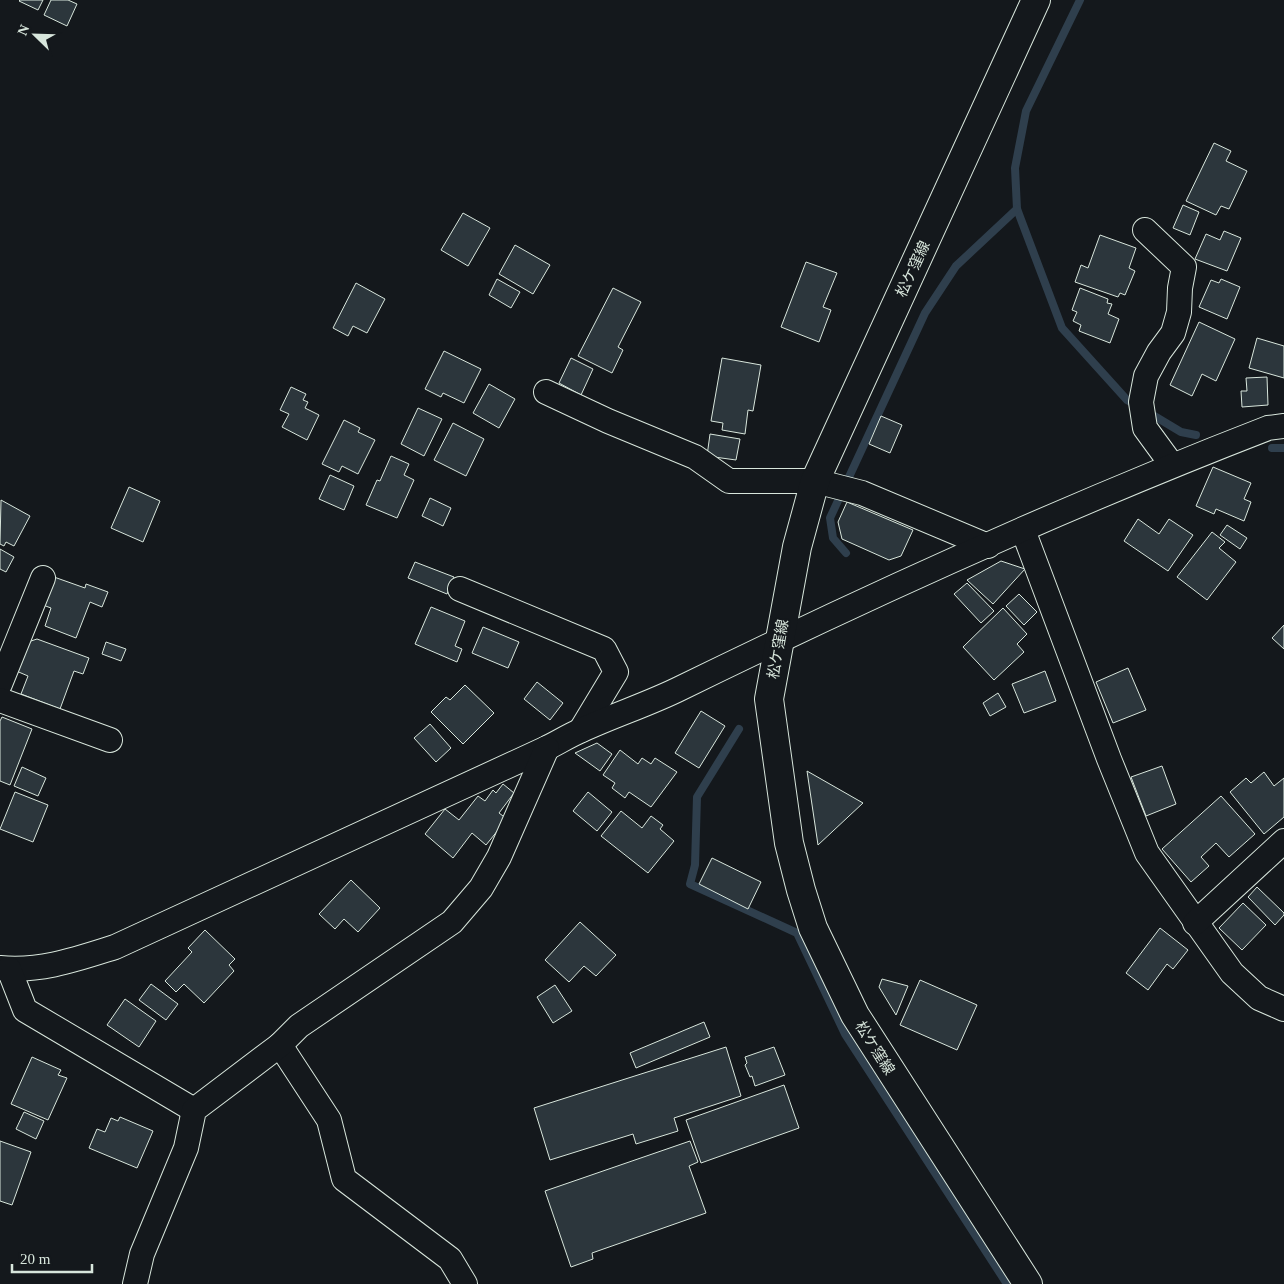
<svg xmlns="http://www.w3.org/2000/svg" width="1284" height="1284" viewBox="0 0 1284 1284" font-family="'Times New Roman','Noto Sans JP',serif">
	<rect width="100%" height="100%" fill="#14181c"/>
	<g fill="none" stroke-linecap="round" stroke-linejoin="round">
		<!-- stream -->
		<g stroke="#2f3f4d" stroke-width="8">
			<path d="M1080,0L1026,111L1015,168L1017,209L1062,328L1127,400L1136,405"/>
			<path d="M1146,411L1181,432L1196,435"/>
			<path d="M1272,448H1284"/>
			<path d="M846,553L833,538L830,518L925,313L956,266L1017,209"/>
			<path d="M739,729L697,797L695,865L690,884L797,933L845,1034L1007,1284"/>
		</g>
	</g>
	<!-- building -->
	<g fill="#2c363c" stroke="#d8e6dc">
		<path d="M20,0H43L38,10L19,1Z"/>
		<path d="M51,0H68L77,4L67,26L44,15Z"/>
		<path d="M1214,143L1231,151L1226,161L1247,171L1229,209L1221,206L1216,215L1186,201Z"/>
		<path d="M1183,205L1199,212L1190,235L1173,228Z"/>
		<path d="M463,213L490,228L468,266L441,250Z"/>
		<path d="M1224,231L1241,238L1227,271L1195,259L1206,234L1220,240Z"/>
		<path d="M1100,235L1136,248L1129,268L1135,271L1125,295L1120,293L1118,297L1075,282L1081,265L1088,268Z"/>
		<path d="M515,245L550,265L533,294L499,274Z"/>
		<path d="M806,262L837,273L823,307L831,310L819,342L781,327Z"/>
		<path d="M497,279L520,292L511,308L489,295Z"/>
		<path d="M1221,279L1240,287L1227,319L1199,307L1211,280L1219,283Z"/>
		<path d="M356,283L385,299L367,333L353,326L348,336L333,328Z"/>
		<path d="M613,288L641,302L618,347L623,350L612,373L578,356Z"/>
		<path d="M1080,288L1108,299L1107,303L1112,304L1108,314L1119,319L1110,343L1079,331L1081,325L1073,321L1077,312L1072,310Z"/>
		<path d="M1199,322L1235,339L1216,381L1202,374L1192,396L1170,385Z"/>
		<path d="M1257,338L1284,346V378L1249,368Z"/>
		<path d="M444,351L481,369L464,403L443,393L441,397L425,389Z"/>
		<path d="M571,358L593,369L581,395L559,383Z"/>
		<path d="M722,358L761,365L753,411L748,410L745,434L722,430L723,423L711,421Z"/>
		<path d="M1267,377L1268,405L1242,407L1241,391H1247L1246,378Z"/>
		<path d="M489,384L515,399L499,428L473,413Z"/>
		<path d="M291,387L306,394L303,400L308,402L305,408L319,415L307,440L282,427L289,414L280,410Z"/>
		<path d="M418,408L442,419L424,456L401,444Z"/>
		<path d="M881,416L902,425L890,453L869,444Z"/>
		<path d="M344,420L360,428L358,432L375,440L358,474L342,466L339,472L322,464Z"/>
		<path d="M453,423L484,439L466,476L434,460Z"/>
		<path d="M710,434L740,439L736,460L707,456Z"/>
		<path d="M391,456L409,464L404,475L414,480L397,518L366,505L377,480L380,481Z"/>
		<path d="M1213,467L1251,483L1244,499L1251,502L1244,521L1216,509L1214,514L1196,506Z"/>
		<path d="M330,475L354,486L344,510L319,499Z"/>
		<path d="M129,487L160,501L143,542L111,528Z"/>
		<path d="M430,498L451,508L443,526L422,516Z"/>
		<path d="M1,500L30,516L14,546L6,542L4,546L0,544Z"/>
		<path d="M847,502L913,530L901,556L889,560L842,539L838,522Z"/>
		<path d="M1138,519L1159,534L1169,519L1193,535L1168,571L1124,541Z"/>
		<path d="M1227,525L1247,538L1240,549L1220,535Z"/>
		<path d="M1212,532L1225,542L1219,548L1236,562L1207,600L1177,577Z"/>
		<path d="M0,549L14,557L6,572L0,569Z"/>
		<path d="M1001,561L1025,569L993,604L967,580Z"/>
		<path d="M415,562L454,577L447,594L408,578Z"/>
		<path d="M54,577L85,588L86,584L108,592L102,607L90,602L76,638L45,626L51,608L43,605Z"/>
		<path d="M967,583L994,611L981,623L954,594Z"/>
		<path d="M1019,594L1037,612L1024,625L1006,606Z"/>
		<path d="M431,607L465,621L455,646L462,649L457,662L415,644Z"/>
		<path d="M1003,608L1027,634L1017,644L1024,652L994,680L963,647Z"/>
		<path d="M1284,625V649L1272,638Z"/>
		<path d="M483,627L519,642L508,668L472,653Z"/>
		<path d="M37,639L89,658L83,674L74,671L60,709L21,694L28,676L14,670L25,643Z"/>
		<path d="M106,642L126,649L121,661L102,654Z"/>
		<path d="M1128,668L1146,710L1113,723L1096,682Z"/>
		<path d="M1045,671L1056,701L1024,713L1012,684Z"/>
		<path d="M537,682L563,703L550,720L524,699Z"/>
		<path d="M465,685L494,713L463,744L431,712L446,697L450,700Z"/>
		<path d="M998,693L1006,707L990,716L983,703Z"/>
		<path d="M701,711L725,726L699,768L675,753Z"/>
		<path d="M2,717L32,729L10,785L0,781V721Z"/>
		<path d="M430,724L451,748L436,762L414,738Z"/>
		<path d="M597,743L612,754L600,771L575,753Z"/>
		<path d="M620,750L638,764L642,758L651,764L655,758L677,772L651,807L629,792L625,798L612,788L615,783L603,775Z"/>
		<path d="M1162,766L1176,804L1146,816L1131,777Z"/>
		<path d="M22,767L46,778L38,796L14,786Z"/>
		<path d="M807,771L863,803L818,845Z"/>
		<path d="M1264,772L1274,786L1284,778V817L1264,834L1230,792L1246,778L1251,783Z"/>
		<path d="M503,784L514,793L499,813L507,819L486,845L472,833L453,858L425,834L445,809L459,820L478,796L485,801L493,790L496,793Z"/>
		<path d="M15,792L48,805L33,842L0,829Z"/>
		<path d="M588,792L612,812L597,831L573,811Z"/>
		<path d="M1221,796L1255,834L1229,857L1216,843L1201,857L1209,866L1191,882L1162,849Z"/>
		<path d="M621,811L642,828L651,816L663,825L660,829L674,841L648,873L601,836Z"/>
		<path d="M712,858L761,882L748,909L699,884Z"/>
		<path d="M351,880L380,908L358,932L344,919L335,929L319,914Z"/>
		<path d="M1257,887L1284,913V915L1275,925L1248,897Z"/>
		<path d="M1243,903L1266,925L1242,950L1219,928Z"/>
		<path d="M580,922L616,955L596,976L584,966L569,982L545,960Z"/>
		<path d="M1160,928L1188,950L1173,969L1167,964L1148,990L1126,973Z"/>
		<path d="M205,930L235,959L229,965L234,971L204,1003L184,984L176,992L165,981L192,952L188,948Z"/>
		<path d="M882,979L908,986L896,1015L879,987Z"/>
		<path d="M920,980L977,1005L957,1050L900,1025Z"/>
		<path d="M151,984L178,1004L166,1020L139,1000Z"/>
		<path d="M555,985L572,1011L553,1023L537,997Z"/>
		<path d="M125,999L156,1021L139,1047L107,1025Z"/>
		<path d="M704,1022L710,1037L636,1068L630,1053Z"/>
		<path d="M726,1047L741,1096L674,1118L678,1131L636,1144L633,1134L550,1160L534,1108Z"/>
		<path d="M774,1047L785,1075L755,1086L752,1076L750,1077L745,1065L747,1063L745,1057Z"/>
		<path d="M32,1057L61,1070L58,1075L67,1078L48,1120L11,1104Z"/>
		<path d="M784,1085L799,1128L701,1163L686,1120Z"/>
		<path d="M24,1112L44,1121L36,1139L16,1129Z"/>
		<path d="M120,1117L153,1131L137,1168L89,1148L97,1129L105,1132L111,1118L118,1121Z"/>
		<path d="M0,1141L31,1152L12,1205L0,1201Z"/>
		<path d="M690,1141L698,1162L689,1166L706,1213L592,1253L593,1259L571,1267L545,1191Z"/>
	</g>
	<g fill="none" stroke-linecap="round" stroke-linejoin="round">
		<defs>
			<g id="minor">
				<path d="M1145,230L1184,267L1180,288L1179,312L1173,333L1159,352L1146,376L1141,402L1145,428L1172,465"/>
				<path d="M546,392L608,421L695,457L729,481H815L862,493L988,546"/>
				<path d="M1023,530L1109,759L1147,853L1232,973L1259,998L1284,1009"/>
				<path d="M460,589L604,649L616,672L581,730"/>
				<path d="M0,684L43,578"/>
				<path d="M0,700L110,740"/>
				<path d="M1195,923L1284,841"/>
				<path d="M0,968C41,972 77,959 115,947L547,748C559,742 570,735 582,730C614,715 649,704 681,688C873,594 1069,505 1268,428L1284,426"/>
				<path d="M9,969L25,1010L194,1110"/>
				<path d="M280,1045L329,1120L344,1179L450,1259L465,1284"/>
				<path d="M135,1284L142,1254L186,1148L194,1110L280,1045L299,1026L452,922L481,888L499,857L547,748"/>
			</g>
			<path id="tertiary" d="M1028,1284L855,1015L813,928L801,890L789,843L769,699L797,547L815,481L1036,0"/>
		</defs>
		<!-- minor casing -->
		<use href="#minor" stroke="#d8e6dc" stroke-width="26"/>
		<!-- tertiary casing -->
		<use href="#tertiary" stroke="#d8e6dc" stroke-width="30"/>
		<!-- minor -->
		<use href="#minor" stroke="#14181c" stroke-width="24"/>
		<!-- tertiary -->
		<use href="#tertiary" stroke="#14181c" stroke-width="28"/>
	</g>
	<g text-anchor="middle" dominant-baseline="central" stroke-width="4" stroke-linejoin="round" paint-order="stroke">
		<!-- street labels -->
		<g font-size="15" fill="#d8e6dc" stroke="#14181c">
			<text transform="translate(913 269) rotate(-65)">松ケ窪線</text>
			<text transform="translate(778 649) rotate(-80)">松ケ窪線</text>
			<text transform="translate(875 1048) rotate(58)">松ケ窪線</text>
		</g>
	</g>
	<!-- north arrow -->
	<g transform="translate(35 35) rotate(293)" stroke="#14181c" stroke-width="4" paint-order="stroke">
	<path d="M0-4L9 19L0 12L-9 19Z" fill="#d8e6dc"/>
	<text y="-8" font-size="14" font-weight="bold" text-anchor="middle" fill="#d8e6dc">N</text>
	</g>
	<!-- scale -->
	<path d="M12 1264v8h80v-8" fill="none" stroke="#d8e6dc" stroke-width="2.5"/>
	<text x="20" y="1264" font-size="15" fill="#d8e6dc" stroke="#14181c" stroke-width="4" paint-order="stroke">20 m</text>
</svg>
